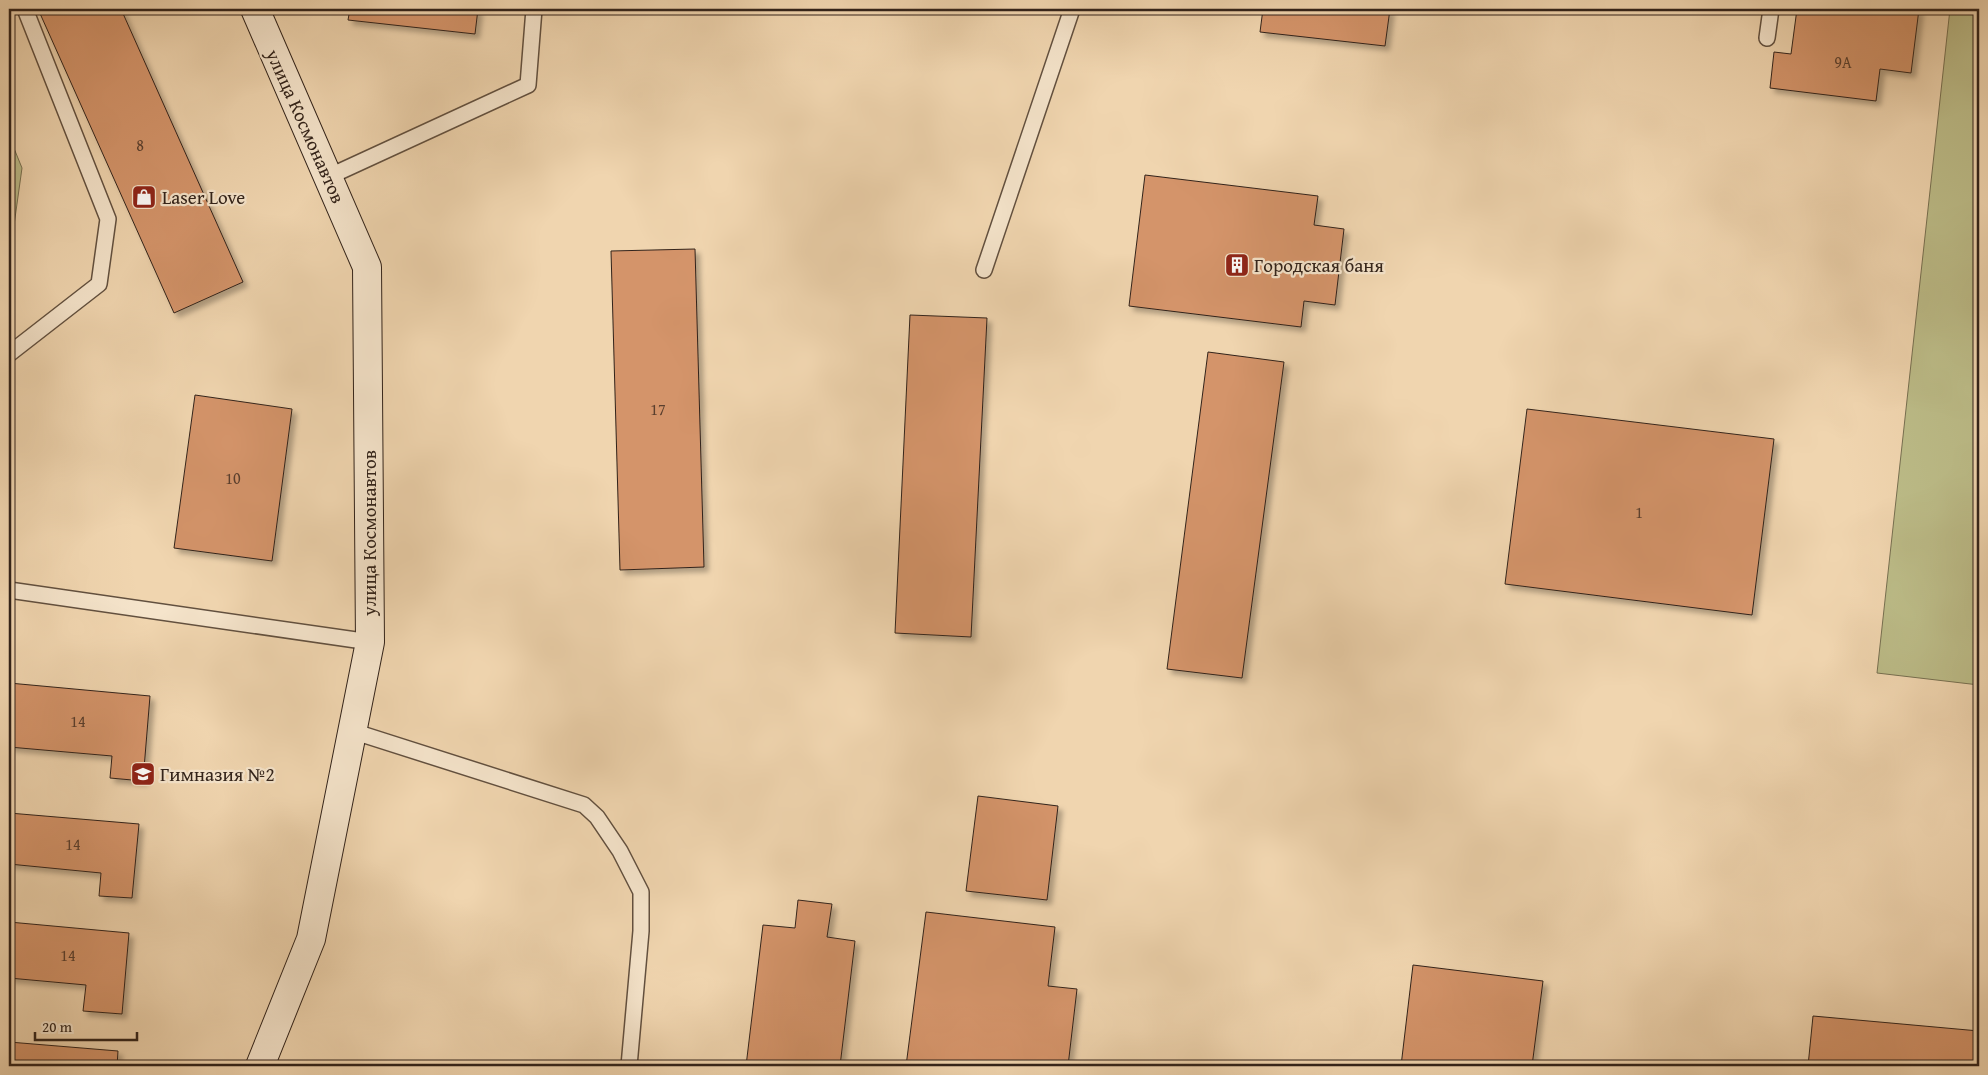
<svg xmlns="http://www.w3.org/2000/svg" width="1988" height="1075" viewBox="0 0 1988 1075" font-family="'Gentium Book Plus',serif">
	<defs>
		<filter id="shadow"><feDropShadow dx="4.5" dy="4.5" stdDeviation="2.5" flood-color="#0004"/></filter>
	</defs>
	<rect width="100%" height="100%" fill="#f0d5af"/>
	<filter id="stains"><feTurbulence type="fractalNoise" baseFrequency=".004" numOctaves="4"/><feColorMatrix values="0 0 0 0 .2 0 0 0 0 .09 0 0 0 0 .02 0 0 0 .5 -.17"/></filter>
	<radialGradient id="worn" r=".72"><stop offset=".6" stop-color="#630" stop-opacity="0"/><stop offset="1" stop-color="#630" stop-opacity=".3"/></radialGradient>
	<!-- green -->
	<g fill="#bcbc88" stroke="#777051">
		<path d="M1950,9H1979V685L1877,673Z"/>
		<path d="M9,136L22,168L9,261Z"/>
	</g>
	<!-- building -->
	<g fill="#d4946b" stroke="#32231a" filter="url(#shadow)">
		<path d="M38,9H121L243,282L174,313Z"/>
		<path d="M350,9H478L475,34L348,20Z"/>
		<path d="M1263,9H1390L1385,46L1260,32Z"/>
		<path d="M1797,9H1919L1911,73L1880,69L1876,101L1770,88L1774,52L1791,54Z"/>
		<path d="M1145,175L1318,196L1314,225L1344,229L1335,305L1304,301L1301,327L1129,306Z"/>
		<path d="M695,249L704,567L620,570L611,251Z"/>
		<path d="M910,315L987,318L971,637L895,633Z"/>
		<path d="M1208,352L1284,362L1242,678L1167,669Z"/>
		<path d="M195,395L292,409L272,561L174,548Z"/>
		<path d="M1527,409L1774,439L1752,615L1505,584Z"/>
		<path d="M9,683L150,696L143,781L110,778L112,756L9,747Z"/>
		<path d="M978,796L1058,806L1047,900L966,891Z"/>
		<path d="M9,813L139,824L132,898L99,896L101,873L9,864Z"/>
		<path d="M798,900L832,904L827,937L855,941L840,1066H746L763,925L795,928Z"/>
		<path d="M926,912L1055,927L1048,986L1077,989L1068,1066H906Z"/>
		<path d="M9,922L129,933L122,1014L83,1011L86,985L9,978Z"/>
		<path d="M1413,965L1543,981L1532,1066H1401Z"/>
		<path d="M1813,1016L1979,1031V1066H1808Z"/>
		<path d="M9,1042L118,1051L117,1066H9Z"/>
	</g>
	<g fill="none" stroke-linecap="round" stroke-linejoin="round">
		<defs>
			<g id="lane">
				<path d="M1767,38L1771,9"/>
				<path d="M328,177L528,85L534,9"/>
				<path d="M984,270L1072,9"/>
				<path d="M9,354L99,284L108,219L25,9"/>
				<path d="M9,590L370,642"/>
				<path d="M352,731L584,805L597,817L620,851L641,892V931L629,1066"/>
			</g>
			<path id="secondary" d="M255,9L367,267L370,642L311,939L260,1066"/>
		</defs>
		<!-- lane casing -->
		<use href="#lane" stroke="#62503f" stroke-width="18"/>
		<!-- secondary casing -->
		<use href="#secondary" stroke="#32231a" stroke-width="30"/>
		<!-- lane -->
		<use href="#lane" stroke="#f5e4cb" stroke-width="15"/>
		<!-- secondary -->
		<use href="#secondary" stroke="#f5e4cb" stroke-width="28"/>
	</g>
	<!-- icons -->
	<defs>
		<symbol id="shop-square" viewBox="-11 -11 22 22"><rect x="-9" y="-9" width="18" height="18" rx="4" fill="#8f2418" stroke="#f5e4cb"/><path d="M-5-2.5h2.3a2.7 3.5 0 0 1 5.4 0H5L5.5 6h-11ZM-1.5-2.5h3a1.5 2.3 0 0 0-3 0Z" fill="#fff"/></symbol>
		<symbol id="building-square" viewBox="-11 -11 22 22"><rect x="-9" y="-9" width="18" height="18" rx="4" fill="#8f2418" stroke="#f5e4cb"/><path d="M-4-6H4V6H1V3H-1V6H-4ZM-2.5-4.3h1.7v1.8h-1.7ZM.8-4.3h1.7v1.8H.8ZM-2.5-1h1.7V.8h-1.7ZM.8-1h1.7V.8H.8Z" fill="#fff"/></symbol>
		<symbol id="school-square" viewBox="-11 -11 22 22"><rect x="-9" y="-9" width="18" height="18" rx="4" fill="#8f2418" stroke="#f5e4cb"/><path d="M0-5L7-2L0 1L-7-2ZM-4 1L0 2.5L4 1V4Q0 6-4 4Z" fill="#fff"/></symbol>
	</defs>
	<g fill-rule="evenodd">
		<use href="#shop-square" x="130" y="183" width="28" height="28"/>
		<use href="#building-square" x="1223" y="251" width="28" height="28"/>
		<use href="#school-square" x="129" y="760" width="28" height="28"/>
	</g>
	<g text-anchor="middle" dominant-baseline="central" stroke-width="4.5" stroke-linejoin="round" paint-order="stroke">
		<!-- number labels -->
		<g font-size="16" fill="#5a3f2e">
			<text x="1843" y="62">9А</text>
			<text x="140" y="145">8</text>
			<text x="658" y="409">17</text>
			<text x="233" y="478">10</text>
			<text x="1639" y="512">1</text>
			<text x="78" y="721">14</text>
			<text x="73" y="844">14</text>
			<text x="68" y="955">14</text>
		</g>
		<!-- street labels -->
		<g font-size="19" fill="#32231a" stroke="#f5e4cb">
			<text transform="translate(306 126) rotate(66)">улица Космонавтов</text>
			<text transform="translate(369 533) rotate(-90)">улица Космонавтов</text>
		</g>
		<!-- poi labels -->
		<g font-size="19" fill="#32231a" stroke="#f5e4cb" text-anchor="start">
			<text x="162" y="197">Laser Love</text>
			<text x="1254" y="265">Городская баня</text>
			<text x="160" y="774">Гимназия №2</text>
		</g>
	</g>
	<!-- margin -->
	<rect width="1988" height="1075" fill="none" stroke="#f0d5af" stroke-width="30"/>
	<rect x="10" y="10" width="1968" height="1055" fill="none" stroke="#32231a" stroke-width="2.5"/>
	<rect x="15" y="15" width="1958" height="1045" fill="none" stroke="#32231a"/>
	<!-- scale -->
	<path d="M35 1032v8h102v-8" fill="none" stroke="#32231a" stroke-width="2.5"/>
	<text x="42" y="1032" font-size="15" fill="#32231a" stroke="#f5e4cb" stroke-width="4" paint-order="stroke">20 m</text>
	<rect width="100%" height="100%" filter="url(#stains)"/>
	<rect width="100%" height="100%" fill="url(#worn)"/>
</svg>
